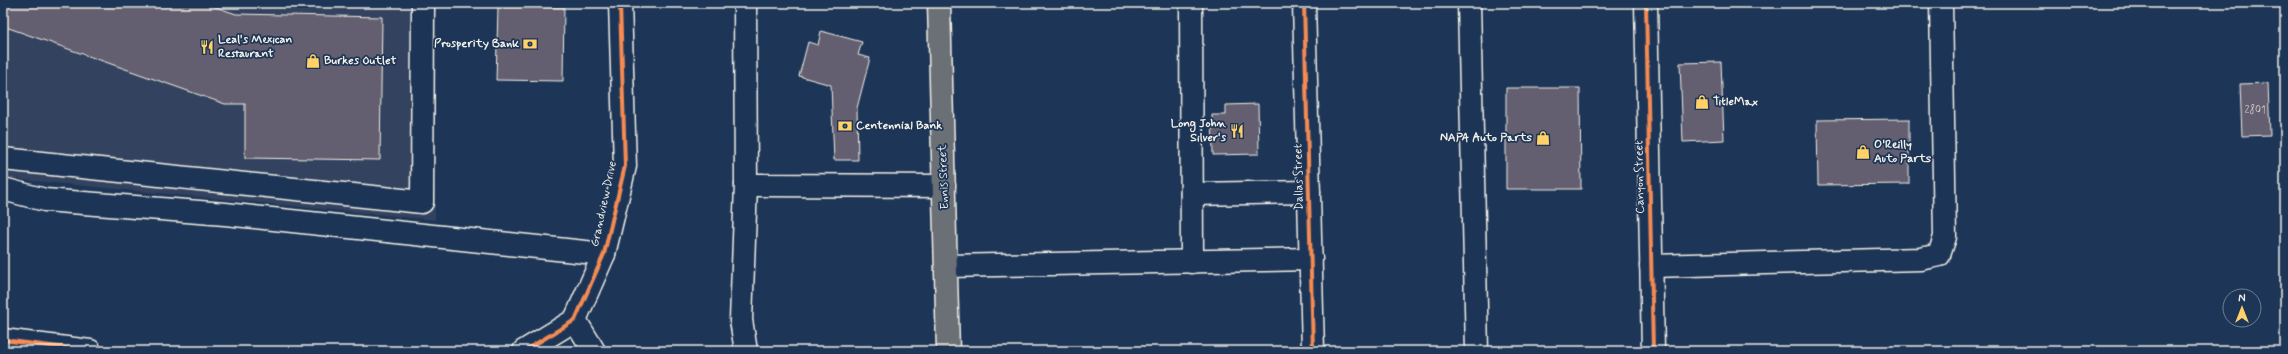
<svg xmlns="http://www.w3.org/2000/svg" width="2288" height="354" viewBox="0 0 2288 354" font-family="Mynerve,sans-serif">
	<rect width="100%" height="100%" fill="#1d3557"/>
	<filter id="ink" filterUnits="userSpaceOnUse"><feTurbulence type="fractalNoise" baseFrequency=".025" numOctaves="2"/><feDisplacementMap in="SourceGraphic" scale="8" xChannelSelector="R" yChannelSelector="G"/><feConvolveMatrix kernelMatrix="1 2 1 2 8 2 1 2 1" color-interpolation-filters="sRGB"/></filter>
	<g filter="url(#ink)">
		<!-- built -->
		<path fill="#32425e" d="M3,3H436L435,220L3,178Z"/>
		<!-- building -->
		<g fill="#635f6f" stroke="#f4f1e8">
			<path d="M3,3H204L236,14L382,17L380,160L245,158V104H225L3,26Z"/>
			<path d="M520,3H542V7H564L563,81L496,80L498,7H520Z"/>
			<path d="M821,31L862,42L858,55L870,58L857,108L858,160H834L831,85L799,76L808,42L818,45Z"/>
			<path d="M1721,62L1724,140L1683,142L1680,63Z"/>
			<path d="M2268,83L2270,135L2242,136L2240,84Z"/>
			<path d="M1506,88H1580L1581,189H1506Z"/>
			<path d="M1258,104L1259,154L1213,155L1212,115H1226V105Z"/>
			<path d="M1909,119V184L1818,185L1817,120Z"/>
		</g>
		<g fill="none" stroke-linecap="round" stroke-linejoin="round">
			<defs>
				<g id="minor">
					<path d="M745,3L746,185L944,186"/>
					<path d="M1191,3L1192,262"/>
					<path d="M1304,3L1313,351"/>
					<path d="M1469,3L1477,351"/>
					<path d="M1646,3L1653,351"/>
					<path d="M3,159L422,202L423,3"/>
					<path d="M746,185L741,320L746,351"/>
					<path d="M3,189L45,200L225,214L604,254"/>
					<path d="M1192,194L1309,192"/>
					<path d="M947,266L1311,259"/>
					<path d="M1651,266L1921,259L1939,255L1945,237L1941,3"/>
					<path d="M575,320L594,351"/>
					<path d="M3,340L90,351"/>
					<path d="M524,351L575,320L604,254L625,166L620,3"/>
				</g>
				<path id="major" d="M939,3L948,351"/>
			</defs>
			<!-- minor casing -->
			<use href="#minor" stroke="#f4f1e8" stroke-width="25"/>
			<!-- major casing -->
			<use href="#major" stroke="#f4f1e8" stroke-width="25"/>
			<!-- minor -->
			<use href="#minor" stroke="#1d3557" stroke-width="22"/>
			<!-- major -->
			<use href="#major" stroke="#6b7074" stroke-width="22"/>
			<defs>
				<g id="cycleway">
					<path d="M1304,3L1313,351"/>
					<path d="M1646,3L1653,351"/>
					<path d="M3,340L90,351"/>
					<path d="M524,351L575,320L604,254L625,166L620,3"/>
				</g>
			</defs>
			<!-- cycleway casing -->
			<use href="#cycleway" stroke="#1d3557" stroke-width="6"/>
			<!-- cycleway -->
			<use href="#cycleway" stroke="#f68b52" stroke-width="4"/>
		</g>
	</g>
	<!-- icons -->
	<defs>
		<symbol id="bank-bare" viewBox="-9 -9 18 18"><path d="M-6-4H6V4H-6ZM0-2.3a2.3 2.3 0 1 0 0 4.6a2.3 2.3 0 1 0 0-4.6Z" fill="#ffd166" stroke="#1d3557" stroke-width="2.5" paint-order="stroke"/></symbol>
		<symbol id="restaurant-bare" viewBox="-9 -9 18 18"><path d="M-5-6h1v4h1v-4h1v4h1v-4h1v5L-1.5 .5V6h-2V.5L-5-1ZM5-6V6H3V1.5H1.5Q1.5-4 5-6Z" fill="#ffd166" stroke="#1d3557" stroke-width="2.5" paint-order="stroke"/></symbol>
		<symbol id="shop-bare" viewBox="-9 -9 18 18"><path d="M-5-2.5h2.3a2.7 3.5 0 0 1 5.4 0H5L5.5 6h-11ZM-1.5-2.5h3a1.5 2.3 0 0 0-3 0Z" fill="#ffd166" stroke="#1d3557" stroke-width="2.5" paint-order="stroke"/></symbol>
	</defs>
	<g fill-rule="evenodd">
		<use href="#bank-bare" x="520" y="34" width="20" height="20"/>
		<use href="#restaurant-bare" x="197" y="37" width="20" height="20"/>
		<use href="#shop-bare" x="303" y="51" width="20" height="20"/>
		<use href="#shop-bare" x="1692" y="92" width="20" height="20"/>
		<use href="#bank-bare" x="835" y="116" width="20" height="20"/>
		<use href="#restaurant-bare" x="1227" y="121" width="20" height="20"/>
		<use href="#shop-bare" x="1533" y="128" width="20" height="20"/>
		<use href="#shop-bare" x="1853" y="142" width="20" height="20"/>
	</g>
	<g text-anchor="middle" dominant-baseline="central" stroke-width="3.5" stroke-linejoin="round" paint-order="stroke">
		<!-- number labels -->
		<g font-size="10" fill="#d0ccca">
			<text x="2255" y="110">2801</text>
		</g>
		<!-- poi labels -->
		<g font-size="12" font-weight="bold" fill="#f4f1e8" stroke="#1d3557" text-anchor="start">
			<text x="218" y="40">Leal's Mexican<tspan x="218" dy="14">Restaurant</tspan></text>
			<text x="519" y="44" text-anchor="end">Prosperity Bank</text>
			<text x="324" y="61">Burkes Outlet</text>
			<text x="1713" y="102">TitleMax</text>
			<text x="1226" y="124" text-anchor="end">Long John<tspan x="1226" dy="14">Silver's</tspan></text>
			<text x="856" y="126">Centennial Bank</text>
			<text x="1532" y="138" text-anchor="end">NAPA Auto Parts</text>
			<text x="1874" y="145">O'Reilly<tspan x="1874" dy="14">Auto Parts</tspan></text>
		</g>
		<!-- street labels -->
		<g font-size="12" fill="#f4f1e8" stroke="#1d3557">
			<text transform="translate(944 177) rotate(-92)">Ennis Street</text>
			<text transform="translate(1299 177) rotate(-91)">Dallas Street</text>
			<text transform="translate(1640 177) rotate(-91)">Canyon Street</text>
			<text transform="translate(604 204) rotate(-78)">Grandview Drive</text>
		</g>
	</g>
	<!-- margin -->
	<rect width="2288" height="354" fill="none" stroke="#1d3557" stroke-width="16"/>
	<rect x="8" y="8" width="2272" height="338" fill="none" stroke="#f4f1e8" stroke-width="1.5" filter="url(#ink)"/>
	<!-- north arrow -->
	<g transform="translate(2242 308)"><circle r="19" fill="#1d3557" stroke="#738091"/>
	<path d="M0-3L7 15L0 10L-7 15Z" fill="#ffd166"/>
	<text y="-6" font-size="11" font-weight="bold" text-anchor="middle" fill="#f4f1e8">N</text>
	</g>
</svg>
